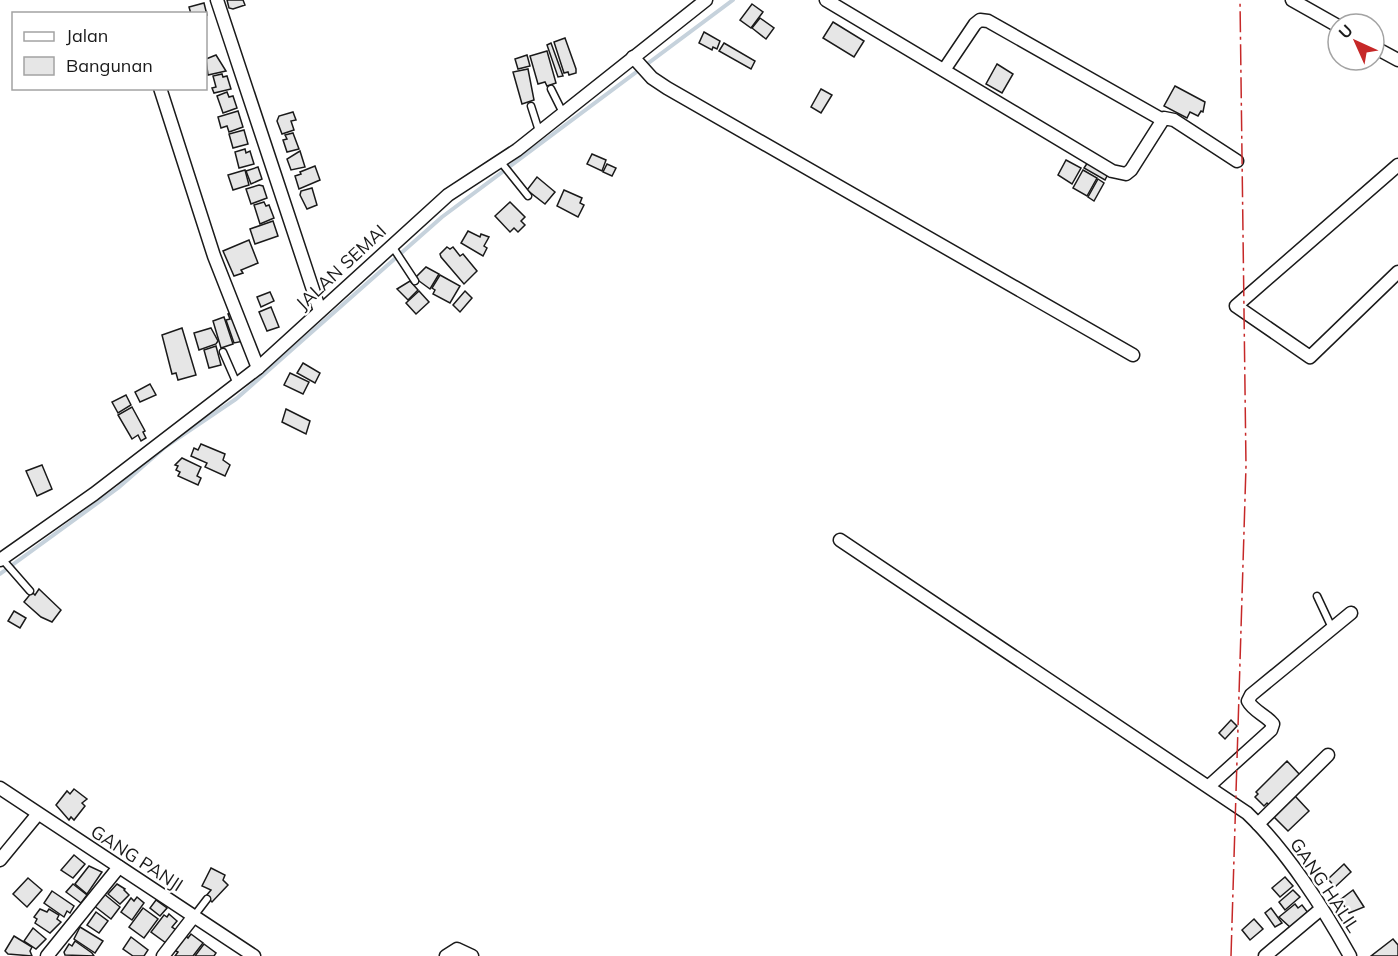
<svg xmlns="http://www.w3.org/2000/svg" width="1398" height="956" viewBox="0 0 1398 956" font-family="Mulish,sans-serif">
	<rect width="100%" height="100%" fill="#fff"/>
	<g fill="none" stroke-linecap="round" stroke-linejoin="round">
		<!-- stream -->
		<path stroke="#c6d2dc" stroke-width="4" d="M0,574L118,488L165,447L236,399L442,217L733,0"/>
	</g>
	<!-- building -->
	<g fill="#e6e6e6" stroke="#1a1a1a" stroke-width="1.5">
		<path d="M227,0H243L245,5L233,9L229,8Z"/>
		<path d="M204,3L207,15L191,14L189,7Z"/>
		<path d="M752,4L763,12L751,28L740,20Z"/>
		<path d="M760,18L774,28L766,39L752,28Z"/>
		<path d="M833,22L864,41L854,57L823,38Z"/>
		<path d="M704,32L720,41L717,49L713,47L712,50L699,43Z"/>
		<path d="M565,38L576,69V73L569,75L568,72L564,73L554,42Z"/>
		<path d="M551,43L563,76L558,77L547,45Z"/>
		<path d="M724,43L755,61L751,69L719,51Z"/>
		<path d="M547,51L556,83L547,86L545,82L538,84L530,56Z"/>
		<path d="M216,55L226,71L208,75L206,59Z"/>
		<path d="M527,55L530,66L518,69L515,59Z"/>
		<path d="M997,64L1013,74L1002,93L986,84Z"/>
		<path d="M528,69L534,100L522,104L513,72Z"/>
		<path d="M222,74L223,77L227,76L231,89L214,93L212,88L216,87L213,76Z"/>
		<path d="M1175,86L1205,102L1203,112L1201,111L1198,116L1190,112L1187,118L1164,106Z"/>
		<path d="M821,89L832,95L821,113L811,107Z"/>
		<path d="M227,92L229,97L233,96L237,108L223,113L217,96Z"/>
		<path d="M238,111L243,127L229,132L227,126L221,128L218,117Z"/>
		<path d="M293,112L296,120L291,121L294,130L282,134L277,121L279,116Z"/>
		<path d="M244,130L248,144L233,148L229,134Z"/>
		<path d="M293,133L299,149L287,152L283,140L287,139L285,135Z"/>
		<path d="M245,149L246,153L250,151L254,164L239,168L235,152Z"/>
		<path d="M300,151L305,167L291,170L287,159Z"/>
		<path d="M592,154L606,160L602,171L587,164Z"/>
		<path d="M1066,160L1081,168L1072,184L1058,175Z"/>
		<path d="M1088,162L1108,174L1105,180L1084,168Z"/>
		<path d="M607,164L616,168L612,176L603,172Z"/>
		<path d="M315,166L320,180L299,189L295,176L301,174L300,172Z"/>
		<path d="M258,167L262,179L251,184L246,171Z"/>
		<path d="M245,170L249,185L233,190L228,175Z"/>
		<path d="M1083,170L1097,178L1087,196L1073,188Z"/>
		<path d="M537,177L555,192L545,204L527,190Z"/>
		<path d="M1098,179L1104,183L1094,201L1088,197Z"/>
		<path d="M259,185L263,186L267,198L251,204L246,189Z"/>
		<path d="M312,188L317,205L307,209L300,195L301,191Z"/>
		<path d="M564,190L582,198L580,203L584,205L578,217L557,206Z"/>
		<path d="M264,202L266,206L269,205L274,218L260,224L254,205Z"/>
		<path d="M510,202L525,217L521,221L525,225L518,232L514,228L510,232L495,216Z"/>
		<path d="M273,221L278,236L255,244L250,229Z"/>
		<path d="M468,231L480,237L481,234L489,237L484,246L487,248L483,256L461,243Z"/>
		<path d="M249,240L258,263L241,270L243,273L234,276L223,251Z"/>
		<path d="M447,247L450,249L453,247L460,256L463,254L477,271L464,284L441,257L440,254Z"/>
		<path d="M426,267L439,274L430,289L415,278Z"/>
		<path d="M440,275L460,286L450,303L433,294L435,290L432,288Z"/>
		<path d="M410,281L418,290L408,300L397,289Z"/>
		<path d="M419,291L429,302L416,314L406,303Z"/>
		<path d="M465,291L472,298L460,312L453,305Z"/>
		<path d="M270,292L274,301L261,307L257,297Z"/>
		<path d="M271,307L279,327L267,331L259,312Z"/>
		<path d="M234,312L244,341L234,343L226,320L230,319L228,314Z"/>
		<path d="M224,317L233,344L221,348L213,321Z"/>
		<path d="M182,328L196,375L178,380L176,373L172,374L162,335Z"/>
		<path d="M211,328L218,341L216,344L199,350L194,333Z"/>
		<path d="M216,346L221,365L209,368L204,350Z"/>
		<path d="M303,363L320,373L315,383L297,373Z"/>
		<path d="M290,373L309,382L303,394L284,385Z"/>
		<path d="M150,384L156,395L140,402L135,392Z"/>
		<path d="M126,395L131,405L118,413L112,402Z"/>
		<path d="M132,407L145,431L143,432L146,438L141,441L138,435L132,439L118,415Z"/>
		<path d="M286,409L310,421L306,434L282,422Z"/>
		<path d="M201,444L225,454L223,460L230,465L225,476L205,467L207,463L191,456L194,448L198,450Z"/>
		<path d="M182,458L201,467L197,476L201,478L198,485L178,476L180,472L176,470L178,466L175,465Z"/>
		<path d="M42,465L52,489L37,496L26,471Z"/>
		<path d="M39,589L61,610L52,622L41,617L24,602L32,592L35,595Z"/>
		<path d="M14,611L26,618L20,628L8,621Z"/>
		<path d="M1231,720L1237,726L1225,739L1219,733Z"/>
		<path d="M1287,761L1301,776L1270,806L1267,803L1264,806L1255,797L1258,794L1256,792Z"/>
		<path d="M74,789L87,799L82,803L85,806L74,820L71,817L69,820L56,805L67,791L70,794Z"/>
		<path d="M1295,796L1309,811L1288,831L1273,816Z"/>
		<path d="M74,855L85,864L73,878L61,870Z"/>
		<path d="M1344,864L1351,872L1335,887L1328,879Z"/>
		<path d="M89,866L102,872L87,894L75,884Z"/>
		<path d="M211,868L225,875L223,880L228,885L212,902L206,896L211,890L202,886Z"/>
		<path d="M1285,877L1293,886L1280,897L1272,888Z"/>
		<path d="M28,878L42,890L27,907L13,894Z"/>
		<path d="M73,884L87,895L81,903L66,892Z"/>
		<path d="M117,884L125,889L124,890L129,895L120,904L108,894Z"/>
		<path d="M1293,890L1300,897L1285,910L1279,902Z"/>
		<path d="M1353,890L1364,907L1349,913L1340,900Z"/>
		<path d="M52,891L74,906L70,913L67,911L64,917L44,903Z"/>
		<path d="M103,893L120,907L111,919L93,905Z"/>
		<path d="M137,897L144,903L132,920L121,912L131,898L134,901Z"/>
		<path d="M156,900L167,908L160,916L150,908Z"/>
		<path d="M1295,904L1298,908L1302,905L1309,914L1291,928L1279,917Z"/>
		<path d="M143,908L158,919L144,938L129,927Z"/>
		<path d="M1271,908L1282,923L1275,927L1265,913Z"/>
		<path d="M40,909L47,912L49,909L59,915L57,919L61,922L50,933L35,923L37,919L34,917Z"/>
		<path d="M96,912L108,921L99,933L87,925Z"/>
		<path d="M169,914L177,921L172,927L176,930L166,943L151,932L164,915L167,917Z"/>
		<path d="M1254,919L1263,929L1250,940L1242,930Z"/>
		<path d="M80,927L103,941L95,953L74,939Z"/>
		<path d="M33,928L46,939L36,949L24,941Z"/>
		<path d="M191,934L203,943L193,956H175L178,952L174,950L185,935L188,938Z"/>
		<path d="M14,936L32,947L30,951L32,956L8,954L5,951Z"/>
		<path d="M131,937L148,950L144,956H133L123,949Z"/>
		<path d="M1393,939L1398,945V956H1371Z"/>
		<path d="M75,941L92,953L94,956L65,955L64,952L69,944L72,946Z"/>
		<path d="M204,944L216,953L214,956H195Z"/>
	</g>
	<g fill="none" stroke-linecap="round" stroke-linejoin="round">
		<defs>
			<g id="service">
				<path d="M551,89L563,113"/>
				<path d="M531,106L539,131"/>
				<path d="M500,161L528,196"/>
				<path d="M392,246L415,281"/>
				<path d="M223,352L237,384"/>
				<path d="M2,559L30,591"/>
				<path d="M1317,596L1332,628"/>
				<path d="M194,916L207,899"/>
			</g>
			<g id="minor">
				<path d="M217,0L320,311"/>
				<path d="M826,0L1112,171L1126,174L1131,170L1164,118L1174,120L1237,161"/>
				<path d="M1292,0L1338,26"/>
				<path d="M1374,47L1398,60"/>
				<path d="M633,57L652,78L667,88L1133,355"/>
				<path d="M944,70L975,24L980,20L988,21L1161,119"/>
				<path d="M160,88L214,256L258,368"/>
				<path d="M1398,165L1236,306L1310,357L1398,272"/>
				<path d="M840,540L1247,813C1286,850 1324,909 1350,956"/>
				<path d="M0,560L94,494L258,368L448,195L517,150L706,0"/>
				<path d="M1209,786L1271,730L1273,724C1266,715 1253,711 1248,701L1251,695L1351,613"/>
				<path d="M0,788L254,956"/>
				<path d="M1258,824L1328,755"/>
				<path d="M0,860L37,815"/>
				<path d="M47,956L119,867"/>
				<path d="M163,956L194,916"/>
				<path d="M446,956L457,949L472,956"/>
				<path d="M1265,956L1321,909"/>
			</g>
		</defs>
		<!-- service casing -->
		<use href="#service" stroke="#1a1a1a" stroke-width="9"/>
		<!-- minor casing -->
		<use href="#minor" stroke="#1a1a1a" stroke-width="15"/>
		<!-- service -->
		<use href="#service" stroke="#fff" stroke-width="6"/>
		<!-- minor -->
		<use href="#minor" stroke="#fff" stroke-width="12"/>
		<!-- power -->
		<path stroke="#c62828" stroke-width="1.5" stroke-dasharray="21 4.5 3 4.5" stroke-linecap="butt" d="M1231,956L1246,466L1240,0"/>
	</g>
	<g text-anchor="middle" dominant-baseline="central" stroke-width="4.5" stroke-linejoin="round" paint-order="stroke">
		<!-- street labels -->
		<g font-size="18" fill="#1a1a1a" stroke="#fff">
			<text transform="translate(341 267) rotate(-43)">JALAN SEMAI</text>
			<text transform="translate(137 858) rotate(33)">GANG PANJI</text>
			<text transform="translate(1325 885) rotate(56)">GANG HALIL</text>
		</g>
	</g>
	<!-- legend -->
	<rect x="12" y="12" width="195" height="78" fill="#ffffff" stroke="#a3a3a3" stroke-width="1.5"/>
	<rect x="24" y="32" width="30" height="9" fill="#ffffff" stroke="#a3a3a3" stroke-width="1.5"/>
	<text x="66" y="42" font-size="18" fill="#1a1a1a">Jalan</text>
	<rect x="24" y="57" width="30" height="18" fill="#e6e6e6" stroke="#a3a3a3" stroke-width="1.5"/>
	<text x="66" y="72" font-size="18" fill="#1a1a1a">Bangunan</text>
	<!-- north arrow -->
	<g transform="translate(1356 42) rotate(315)"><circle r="28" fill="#ffffff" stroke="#a3a3a3" stroke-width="1.5"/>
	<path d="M0-4.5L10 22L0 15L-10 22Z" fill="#c62828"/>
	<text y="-9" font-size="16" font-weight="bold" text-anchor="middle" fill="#1a1a1a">U</text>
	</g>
</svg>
